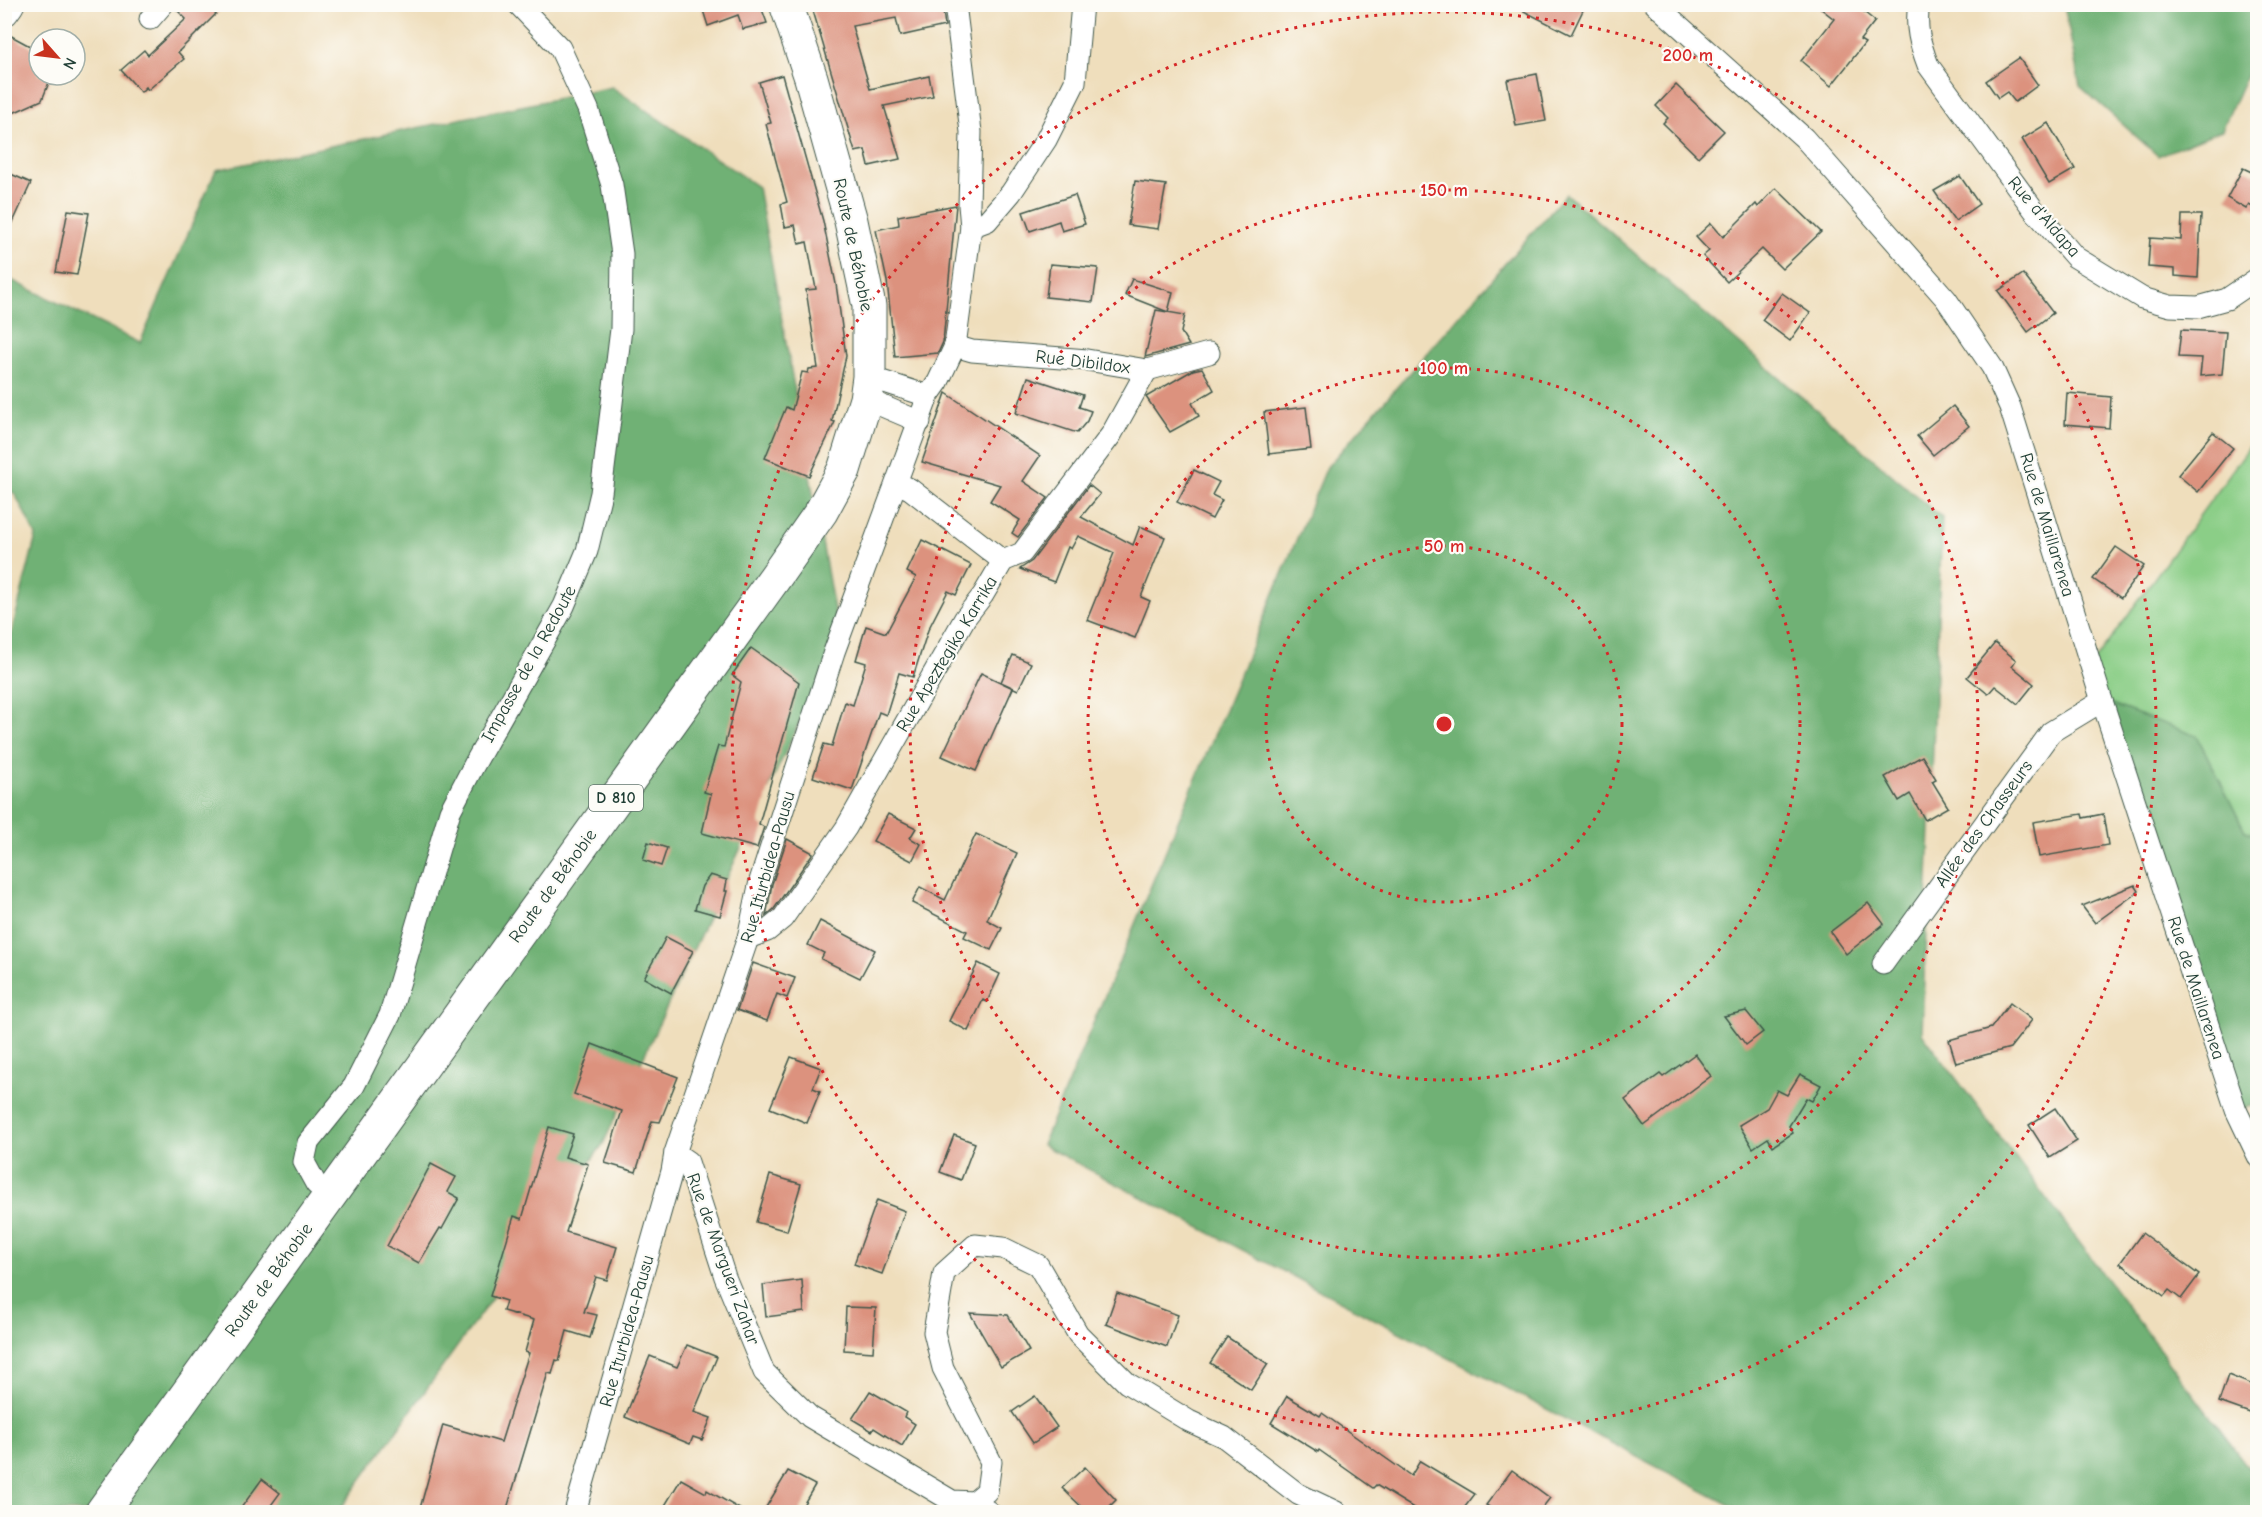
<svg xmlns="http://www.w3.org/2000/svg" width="2262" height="1517" viewBox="0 0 2262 1517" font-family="'Comic Neue',sans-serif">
	<rect width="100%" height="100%" fill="#fdfcf7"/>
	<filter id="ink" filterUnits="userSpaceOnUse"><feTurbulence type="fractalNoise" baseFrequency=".0167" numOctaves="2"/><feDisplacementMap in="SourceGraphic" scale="12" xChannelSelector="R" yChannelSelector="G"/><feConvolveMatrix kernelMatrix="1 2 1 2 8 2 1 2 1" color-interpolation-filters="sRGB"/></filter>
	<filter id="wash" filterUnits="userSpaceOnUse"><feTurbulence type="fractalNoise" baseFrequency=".008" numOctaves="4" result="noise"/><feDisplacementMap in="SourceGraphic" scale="24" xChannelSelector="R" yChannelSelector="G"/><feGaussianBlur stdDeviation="1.35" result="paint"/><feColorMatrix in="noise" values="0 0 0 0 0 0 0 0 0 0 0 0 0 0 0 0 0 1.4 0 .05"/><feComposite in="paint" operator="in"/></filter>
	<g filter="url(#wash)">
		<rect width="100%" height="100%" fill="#efdebc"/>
		<!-- green -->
		<path fill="#8bce87" stroke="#55865e" stroke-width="1.5" d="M2257,436V834L2245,831L2197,736L2102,701L2091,666Z"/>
		<!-- forest -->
		<g fill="#70b174" stroke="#487754" stroke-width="1.5">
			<path d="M2064,5H2254L2257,23V52L2222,130L2158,156L2080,86Z"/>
			<path d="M612,87L758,187L839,637L603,1144L338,1512H5L4,662L36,536L15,494L5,487V277L140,343L216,170Z"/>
			<path d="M1566,194L1942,518L1922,1033L2257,1479V1512H1743L1042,1145L1327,467Z"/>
			<path d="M2102,701L2197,736L2245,831L2257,834V1105L2236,1110Z"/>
		</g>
		<g id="blocks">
			<!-- building -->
			<g fill="#dc927e">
				<path d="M175,4H226L178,52L184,59L148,90L146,87L141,92L121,70L144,50L148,55L186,19L175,8Z"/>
				<path d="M701,4H760L767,23L743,29L738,15L708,26Z"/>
				<path d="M811,4H942L945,26L900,36L896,18L852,26L870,89L929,76L933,96L884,106L900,159L869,166L865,150L855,152Z"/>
				<path d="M1510,4H1586L1571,35Z"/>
				<path d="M1815,4H1854L1875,21L1860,40L1865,43L1831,86L1801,61L1834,19Z"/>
				<path d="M4,32L39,51V75H52L42,100L4,117Z"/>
				<path d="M2019,58L2038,85L2015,102L2007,92L1998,98L1986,81Z"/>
				<path d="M1537,74L1546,121L1516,126L1507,80Z"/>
				<path d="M782,75L823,221L836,284L846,356L832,421L835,422L809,476L765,458L786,407L792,410L802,372L808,373L809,369L818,368L806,290L816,289L807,242L799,244L795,225L785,227L781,204L787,202L766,124L771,123L759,82Z"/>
				<path d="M1676,85L1724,131L1698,157L1663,123L1668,118L1656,106Z"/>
				<path d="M2048,123L2075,169L2049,184L2022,139Z"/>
				<path d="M2243,168L2258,175V210L2249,205L2246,209L2227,198Z"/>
				<path d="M4,171L31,183L4,242Z"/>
				<path d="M1960,176L1979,204L1955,221L1934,191Z"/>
				<path d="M1135,181L1166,185L1158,229L1128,225Z"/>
				<path d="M1776,188L1821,232L1782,269L1762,249L1727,282L1703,256L1709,251L1696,237L1711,223L1723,237L1756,204L1758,207Z"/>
				<path d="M1075,195L1085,224L1062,231L1059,221L1030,231L1023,212Z"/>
				<path d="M956,205L943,342L938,353L895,357L887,281L876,230L899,225L898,216Z"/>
				<path d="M68,210L89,213L77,275L56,272Z"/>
				<path d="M2182,215H2201L2198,278L2175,276V269L2148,267L2150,238L2181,240Z"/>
				<path d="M1050,264L1098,268L1093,302L1046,297Z"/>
				<path d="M2023,274L2053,313L2028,332L1998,291Z"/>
				<path d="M1132,279L1173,292L1168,312L1125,295Z"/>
				<path d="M1782,293L1810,313L1790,341L1762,320Z"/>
				<path d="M1156,310L1185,315L1181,332L1189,345L1145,357Z"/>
				<path d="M2181,330L2226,332L2222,374L2200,376L2202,358L2178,357Z"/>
				<path d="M1202,368L1214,390L1192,403L1199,416L1170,432L1146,397L1193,370Z"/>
				<path d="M1028,377L1083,395L1079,407L1091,411L1087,421L1077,433L1016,413Z"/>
				<path d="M946,393L1040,456L1023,481L1048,498L1018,537L1012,533L1020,520L990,501L1000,485L922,462Z"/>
				<path d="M2067,393L2111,397L2109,428L2065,424Z"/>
				<path d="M1953,406L1969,426L1933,455L1917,436Z"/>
				<path d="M1306,407L1311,449L1269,454L1264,412Z"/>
				<path d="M2213,432L2233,448L2198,492L2178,475Z"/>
				<path d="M1194,470L1219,482L1212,495L1222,500L1212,519L1177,502Z"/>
				<path d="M1089,485L1100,494L1081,517L1133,545L1140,526L1165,537L1141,597L1150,601L1135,638L1087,620L1114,553L1078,536L1071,549L1068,547L1054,582L1020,569L1032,561Z"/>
				<path d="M922,540L971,565L956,595L948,591L928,630L913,677L899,673L886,715L879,712L852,790L813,777L824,744L832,746L845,702L853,705L866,663L856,660L866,626L886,633L916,577L907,572Z"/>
				<path d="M2116,547L2144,566L2121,598L2093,579Z"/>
				<path d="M1995,643L2016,660L2012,666L2034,684L2018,704L1995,686L1988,694L1967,677Z"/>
				<path d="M751,648L799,682L759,824L764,827L757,848L702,833L711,794L704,792L718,746L724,747L741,682L732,675Z"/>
				<path d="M1013,655L1031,663L1018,690L1001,682Z"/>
				<path d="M981,673L1013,688L976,771L942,756Z"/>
				<path d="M1922,756L1936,779L1932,781L1948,807L1925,820L1910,794L1899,801L1885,777Z"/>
				<path d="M888,814L916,828L910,838L921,844L912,861L873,841Z"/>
				<path d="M2082,814L2083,818L2103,814L2108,845L2039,857L2033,822Z"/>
				<path d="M976,834L1017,853L987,920L1002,928L991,950L964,937L967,931L912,903L920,887L945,900Z"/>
				<path d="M787,839L813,853L774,909L766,916L772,884Z"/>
				<path d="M648,842L667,848L661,866L643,860Z"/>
				<path d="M710,875L727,880L725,891H727L720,916L695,909L702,886Z"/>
				<path d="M2135,885L2139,891L2095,923L2082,906Z"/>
				<path d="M1868,903L1884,924L1846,954L1830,932Z"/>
				<path d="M820,921L875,950L860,978L821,959L824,953L808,945Z"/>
				<path d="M666,937L693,951L671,993L644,978Z"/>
				<path d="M753,963L795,978L787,998L777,994L767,1021L737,1010Z"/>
				<path d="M978,963L1000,974L987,1002L983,1000L968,1031L949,1021Z"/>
				<path d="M2010,1003L2032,1020L2010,1048L1956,1063L1949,1040L1991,1028Z"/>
				<path d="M1746,1011L1763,1032L1746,1045L1724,1016Z"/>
				<path d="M592,1044L678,1077L660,1122L652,1121L636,1172L605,1163L622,1111L574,1094Z"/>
				<path d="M1695,1054L1711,1076L1644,1126L1625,1100L1660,1074L1663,1077Z"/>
				<path d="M791,1057L821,1068L813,1088L820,1091L807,1123L770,1108Z"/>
				<path d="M1800,1074L1821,1085L1812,1101L1806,1098L1789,1126L1793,1133L1773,1146L1768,1138L1753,1148L1739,1125L1767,1108L1777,1090L1787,1095Z"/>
				<path d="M2055,1108L2077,1141L2050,1158L2029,1125Z"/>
				<path d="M549,1127L573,1134L565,1157L588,1164L566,1232L617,1247L607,1280L596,1277L584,1312L597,1315L590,1338L567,1331L559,1361L556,1360L552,1374L548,1373L506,1512H419L443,1425L501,1442L529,1353L525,1352L534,1320L503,1311L506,1301L490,1296L514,1216L522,1219Z"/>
				<path d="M954,1135L975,1143L961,1180L940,1172Z"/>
				<path d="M431,1164L456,1177L448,1192L459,1198L442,1229L440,1228L419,1263L387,1246Z"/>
				<path d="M770,1175L801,1184L787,1231L756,1222Z"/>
				<path d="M877,1200L905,1211L882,1274L854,1264Z"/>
				<path d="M2142,1233L2199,1275L2181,1299L2169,1290L2164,1296L2120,1263Z"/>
				<path d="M802,1280L804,1312L766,1317L763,1285Z"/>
				<path d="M1117,1293L1178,1315L1167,1347L1106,1324Z"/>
				<path d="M846,1307L876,1308L873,1352L844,1350Z"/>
				<path d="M970,1313L1008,1315L1029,1351L1001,1367Z"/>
				<path d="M1227,1337L1268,1364L1251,1390L1210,1363Z"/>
				<path d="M687,1345L717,1357L694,1412L711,1418L702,1440L693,1437L690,1444L625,1417L650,1356L677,1367Z"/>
				<path d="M2228,1375L2258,1387V1410L2252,1408L2250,1413L2219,1402Z"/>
				<path d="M870,1391L906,1412L904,1417L915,1424L902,1446L874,1428L872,1431L852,1419Z"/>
				<path d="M1035,1396L1057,1427L1033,1443L1012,1412Z"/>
				<path d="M1287,1396L1320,1416L1322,1413L1411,1476L1420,1461L1475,1494L1461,1512H1420L1376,1485L1373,1488L1319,1450L1318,1452L1271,1423Z"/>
				<path d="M1085,1467L1116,1500L1104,1512H1087L1062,1488Z"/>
				<path d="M1512,1470L1550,1498L1539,1512H1497L1486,1505Z"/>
				<path d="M788,1471L815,1485L799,1512H763Z"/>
				<path d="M262,1479L280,1493L266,1512H238Z"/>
				<path d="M681,1479L706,1493L707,1490L745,1512H661Z"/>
			</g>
		</g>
	</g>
	<g filter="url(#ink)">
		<use href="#blocks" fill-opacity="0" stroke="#3e5548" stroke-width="1.5"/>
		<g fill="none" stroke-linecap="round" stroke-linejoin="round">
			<defs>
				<g id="minor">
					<path d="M1655,4L1804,138L1946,299L1992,367L2010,407L2102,701L2236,1110L2258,1156"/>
					<path d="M1919,4C1915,27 1920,44 1928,65L2034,210L2075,257L2142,298L2170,306L2198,307L2227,299L2258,278"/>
					<path d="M150,19L163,4"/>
					<path d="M971,227L987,221L1011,193L1046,140L1075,82L1082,4"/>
					<path d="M955,346L972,351L1087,360L1147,370L1209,353"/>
					<path d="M869,377L928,396"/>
					<path d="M866,399L920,422"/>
					<path d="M897,483L910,489L1003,561"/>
					<path d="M748,938L767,931L783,918L846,828L965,618L983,595L1003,561L1022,553L1111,435L1147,370"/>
					<path d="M1883,964L2051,732L2102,701"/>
					<path d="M675,1153L688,1162L725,1277L764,1372L810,1417L952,1501L974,1502L989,1512"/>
					<path d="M330,1196L316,1184L304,1162L308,1143L354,1086L390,1015L450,811L474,765L564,606L587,551L601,493L621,329L622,254L612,185L588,109L560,48L518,4"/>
					<path d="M974,1502L987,1491L991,1462L943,1368L934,1332L944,1273L975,1245L1003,1248L1038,1265L1078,1334L1127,1383L1189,1421L1224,1437L1298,1494L1336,1512"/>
					<path d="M575,1512L672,1171L675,1153L748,938L760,881L834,652L928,396L938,382L955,346L971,227L969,205L971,132L955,4"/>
				</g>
				<path id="secondary" d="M4,11L9,4"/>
				<path id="primary" d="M102,1512L776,576L821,512L844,470L866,399L869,377V306L851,221L811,78L786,4"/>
			</defs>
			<!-- minor casing -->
			<use href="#minor" stroke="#3e5548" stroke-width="23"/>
			<!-- secondary casing -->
			<use href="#secondary" stroke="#3e5548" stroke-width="32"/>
			<!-- primary casing -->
			<use href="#primary" stroke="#3e5548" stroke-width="35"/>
			<!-- minor -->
			<use href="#minor" stroke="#fff" stroke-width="21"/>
			<!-- secondary -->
			<use href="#secondary" stroke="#fff" stroke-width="30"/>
			<!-- primary -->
			<use href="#primary" stroke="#fff" stroke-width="33"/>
		</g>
	</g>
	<!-- distance rings -->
	<g fill="none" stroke="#d62828" stroke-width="3" stroke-dasharray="3 6">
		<circle cx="1444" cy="724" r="178"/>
		<circle cx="1444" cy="724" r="356"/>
		<circle cx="1444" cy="724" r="534"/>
		<circle cx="1444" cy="724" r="712"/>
	</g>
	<g text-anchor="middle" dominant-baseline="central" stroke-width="4.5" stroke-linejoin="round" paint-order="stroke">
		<!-- shield labels -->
		<rect fill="#fdfcf7" stroke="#62766e" stroke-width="1.5" x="589" y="785" width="54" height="26" rx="4.5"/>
		<g font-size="16" font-weight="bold" fill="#1f3d34">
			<text x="616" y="798">D 810</text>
		</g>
		<!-- street labels -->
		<g font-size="18" fill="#1f3d34" stroke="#fdfcf7">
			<text transform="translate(2044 217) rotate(49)">Rue d'Aldapa</text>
			<text transform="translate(853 245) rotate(78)">Route de Béhobie</text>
			<text transform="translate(1083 362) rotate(7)">Rue Dibildox</text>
			<text transform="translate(2047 525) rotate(73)">Rue de Maillarenea</text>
			<text transform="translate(947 654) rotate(-59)">Rue Apeztegiko Karrika</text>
			<text transform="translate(529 664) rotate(-61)">Impasse de la Redoute</text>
			<text transform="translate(1984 824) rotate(-54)">Allée des Chasseurs</text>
			<text transform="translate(768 867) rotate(-74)">Rue Iturbidea-Pausu</text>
			<text transform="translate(553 886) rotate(-54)">Route de Béhobie</text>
			<text transform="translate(2196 988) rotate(72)">Rue de Maillarenea</text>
			<text transform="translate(723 1259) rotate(70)">Rue de Margueri Zahar</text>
			<text transform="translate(269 1280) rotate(-54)">Route de Béhobie</text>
			<text transform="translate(627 1331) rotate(-74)">Rue Iturbidea-Pausu</text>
		</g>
	</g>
	<circle cx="1444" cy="724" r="9" fill="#d62828" stroke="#fdfcf7" stroke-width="3"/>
	<g font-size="18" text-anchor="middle" font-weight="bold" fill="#d62828" stroke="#fdfcf7" stroke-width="4.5" stroke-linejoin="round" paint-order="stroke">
		<text x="1688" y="61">200 m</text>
		<text x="1444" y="196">150 m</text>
		<text x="1444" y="374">100 m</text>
		<text x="1444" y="552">50 m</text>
	</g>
	<!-- margin -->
	<rect width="2262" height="1517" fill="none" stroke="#fdfcf7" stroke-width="24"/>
	<!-- north arrow -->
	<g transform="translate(57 57) rotate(118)"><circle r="28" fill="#fdfcf7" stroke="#a4b0a9" stroke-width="1.5"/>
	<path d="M0-4.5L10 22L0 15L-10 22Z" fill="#c8321e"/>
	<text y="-9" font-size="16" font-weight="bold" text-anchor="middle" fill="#1f3d34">N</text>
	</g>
</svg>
